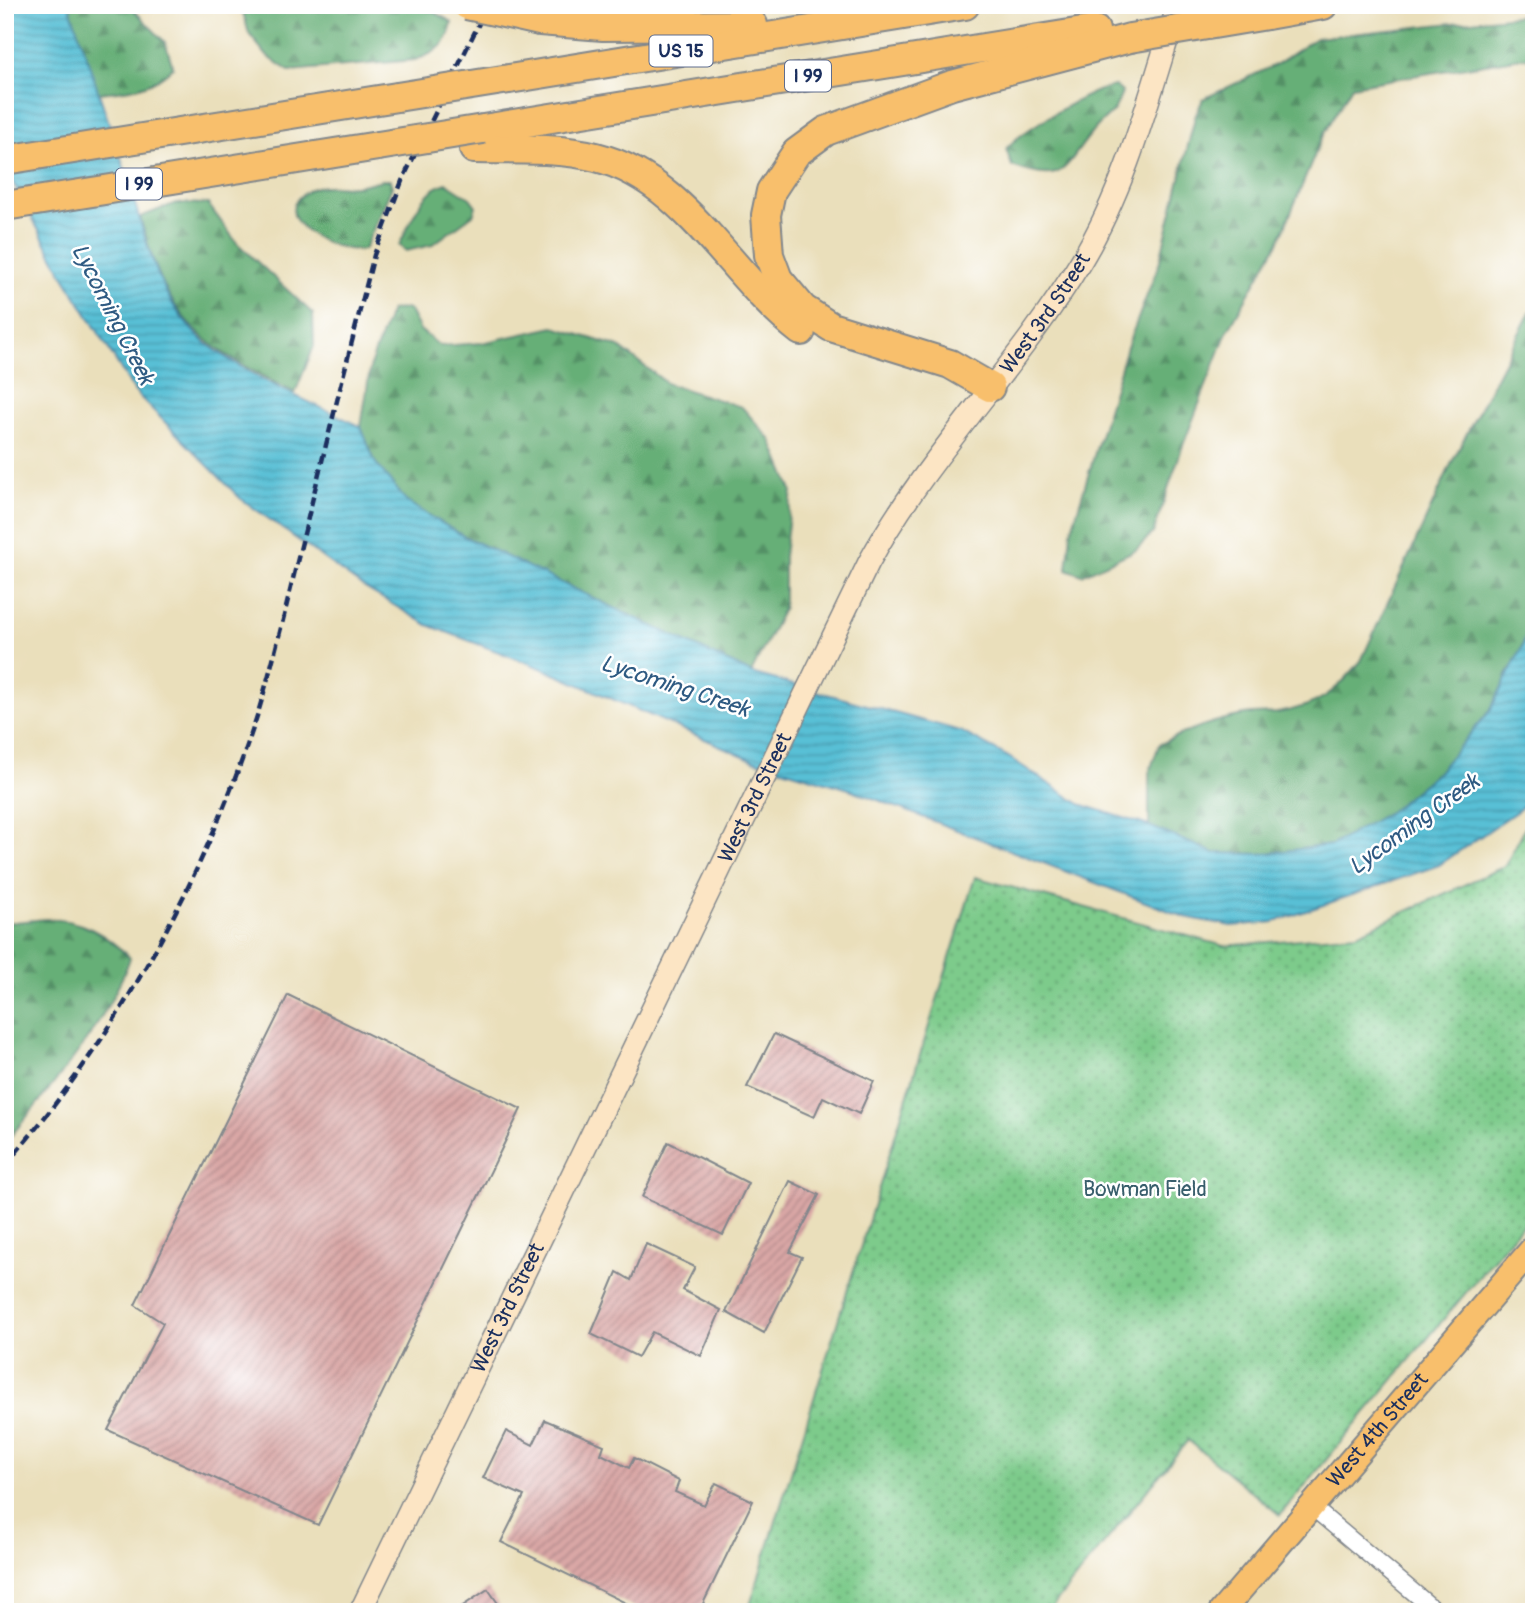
<svg xmlns="http://www.w3.org/2000/svg" width="1539" height="1617" viewBox="0 0 1539 1617" font-family="Pangolin,sans-serif">
	<defs>
		<pattern id="forest-firs" width="22" height="20" patternUnits="userSpaceOnUse" patternTransform="scale(1.75)"><rect width="22" height="20" fill="#66af77"/><path d="M5 1l3.5 6h-7zM16 11l3.5 6h-7z" fill="#538f65"/></pattern>
		<pattern id="park-dots" width="8" height="8" patternUnits="userSpaceOnUse" patternTransform="scale(1.75)"><rect width="8" height="8" fill="#7dcb8b"/><path d="M2 2h.1M6 6h.1" fill="none" stroke="#66a575" stroke-width="1.8" stroke-linecap="round"/></pattern>
		<pattern id="water-rules" width="6" height="5" patternUnits="userSpaceOnUse" patternTransform="scale(1.75)"><rect width="6" height="5" fill="#59c0d6"/><path d="M0 2.5h6" fill="none" stroke="#499cb1"/></pattern>
		<pattern id="building-hatch" width="6" height="6" patternUnits="userSpaceOnUse" patternTransform="scale(1.75)"><rect width="6" height="6" fill="#daa7a6"/><path d="M-1 1l2-2M0 6l6-6M5 7l2-2" fill="none" stroke="#b0888a"/></pattern>
	</defs>
	<rect width="100%" height="100%" fill="#fff"/>
	<filter id="ink" filterUnits="userSpaceOnUse"><feTurbulence type="fractalNoise" baseFrequency=".0143" numOctaves="2"/><feDisplacementMap in="SourceGraphic" scale="14" xChannelSelector="R" yChannelSelector="G"/><feConvolveMatrix kernelMatrix="1 2 1 2 8 2 1 2 1" color-interpolation-filters="sRGB"/></filter>
	<filter id="wash" filterUnits="userSpaceOnUse"><feTurbulence type="fractalNoise" baseFrequency=".00686" numOctaves="4" result="noise"/><feDisplacementMap in="SourceGraphic" scale="28" xChannelSelector="R" yChannelSelector="G"/><feGaussianBlur stdDeviation="1.57" result="paint"/><feColorMatrix in="noise" values="0 0 0 0 0 0 0 0 0 0 0 0 0 0 0 0 0 1.4 0 .05"/><feComposite in="paint" operator="in"/></filter>
	<g filter="url(#wash)">
		<rect width="100%" height="100%" fill="#eadfbb"/>
		<!-- forest -->
		<g fill="url(#forest-firs)" stroke="#406f6a" stroke-width="2">
			<path d="M69,5H129L165,42L173,67C152,89 128,90 98,93Z"/>
			<path d="M241,5H421L452,22C450,44 434,54 415,60L289,71L267,56L249,34Z"/>
			<path d="M1534,14V56L1352,86L1323,135L1280,239L1227,332L1182,448L1153,533L1136,550L1082,575L1067,569L1071,532L1127,347L1159,264L1195,117L1203,99L1277,64L1316,38Z"/>
			<path d="M1115,86L1122,92C1114,116 1109,113 1094,130C1063,166 1068,187 1012,166L1006,149C1021,131 1091,89 1115,86Z"/>
			<path d="M382,180H390L392,187L364,250C332,253 260,216 311,189C323,183 342,188 355,186C364,185 373,182 382,180Z"/>
			<path d="M447,183L470,198L476,206L473,215L432,245L406,251L399,245C411,223 421,189 447,183Z"/>
			<path d="M176,203L208,204L237,243L313,314L314,346L295,393C200,345 168,324 140,217Z"/>
			<path d="M1534,305V611L1522,647L1490,711L1438,772L1391,811L1332,845L1260,854L1213,853L1149,826V773L1159,745C1185,731 1215,720 1245,715C1255,713 1267,714 1277,713C1319,706 1335,693 1361,661L1453,460Z"/>
			<path d="M409,309L420,330L440,346L481,343L554,327L619,347L668,384L742,407L771,440L792,491L784,556V607L751,673L465,537L407,502L375,462L361,427L371,363L391,310Z"/>
			<path d="M46,919C81,919 106,934 130,958C107,1024 50,1089 5,1143V923Z"/>
		</g>
		<!-- park -->
		<path fill="url(#park-dots)" stroke="#4c7d74" stroke-width="2" d="M1534,811V1211L1280,1515L1188,1440L1048,1612H748L975,877L1224,946L1357,934L1505,866Z"/>
		<!-- water -->
		<path fill="url(#water-rules)" stroke="#3a789a" stroke-width="2" d="M5,5H69C87,59 106,113 124,167C144,227 154,301 206,343C251,379 310,401 361,427L375,462L407,502L465,537L751,673L960,731L1007,756L1080,804L1149,826L1214,853L1260,854L1332,845L1391,811L1438,772L1490,711L1522,647L1534,611V792L1520,809L1439,865L1274,922L1231,926L1185,917L849,789L753,760L541,668L428,625L363,587L240,498L135,392L63,275L5,168Z"/>
		<g id="blocks">
			<!-- building -->
			<g fill="url(#building-hatch)">
				<path d="M288,995L521,1109L318,1525L108,1430L163,1323L135,1305Z"/>
				<path d="M774,1034L874,1081L859,1114L823,1097L814,1117L747,1087Z"/>
				<path d="M668,1142L748,1183L723,1235L642,1197Z"/>
				<path d="M790,1181L819,1195L790,1252L802,1257L764,1333L726,1312Z"/>
				<path d="M646,1244L695,1267L683,1290L721,1310L701,1356L652,1332L638,1357L591,1334L617,1272L631,1280Z"/>
				<path d="M545,1420L604,1445L601,1454L629,1468L634,1458L679,1481L675,1492L704,1505L716,1483L753,1501L699,1612H644L501,1542L524,1496L483,1478L506,1431L533,1445Z"/>
				<path d="M488,1589L504,1612H454Z"/>
			</g>
		</g>
	</g>
	<g filter="url(#ink)">
		<use href="#blocks" fill-opacity="0" stroke="#82878c" stroke-width="2"/>
		<g fill="none" stroke-linecap="round" stroke-linejoin="round">
			<defs>
				<path id="street" d="M1311,1506L1437,1612"/>
				<g id="secondary">
					<path id="s1" d="M360,1612L869,562C928,454 1017,368 1080,263C1128,184 1150,93 1178,5"/>
				</g>
				<g id="primary">
					<path id="s2" d="M1221,1612L1534,1247"/>
				</g>
				<g id="highway">
					<path d="M1267,15L1323,5"/>
					<path d="M540,21L603,26L753,25"/>
					<path d="M509,79L965,5"/>
					<path d="M483,129L1095,30"/>
					<path d="M474,149C513,150 557,147 596,157C687,180 730,277 801,331"/>
					<path d="M5,160L397,97"/>
					<path d="M5,206L378,146"/>
					<path d="M990,387L950,364L831,327L803,309L778,279L769,255L766,215L771,191L796,153L826,131L952,85L1130,38"/>
				</g>
			</defs>
			<!-- street casing -->
			<use href="#street" stroke="#82878c" stroke-width="19"/>
			<!-- secondary casing -->
			<use href="#secondary" stroke="#82878c" stroke-width="24"/>
			<!-- primary casing -->
			<use href="#primary" stroke="#82878c" stroke-width="28"/>
			<!-- highway casing -->
			<use href="#highway" stroke="#82878c" stroke-width="32"/>
			<!-- street -->
			<use href="#street" stroke="#fff" stroke-width="16"/>
			<!-- secondary -->
			<use href="#secondary" stroke="#fce5c4" stroke-width="21"/>
			<!-- primary -->
			<use href="#primary" stroke="#f8bf6c" stroke-width="24"/>
			<!-- highway -->
			<use href="#highway" stroke="#f8bf6c" stroke-width="28"/>
			<!-- rail -->
			<path stroke="#1b2f5e" stroke-width="4.5" stroke-dasharray="10 5" stroke-linecap="butt" d="M5,1165C117,1038 205,877 257,716C276,654 290,589 306,526C328,436 351,345 374,255L402,181L488,5"/>
			<defs>
				<g id="highway-bridge">
					<path d="M467,5L540,21"/>
					<path d="M1130,38L1267,15"/>
					<path d="M397,97L509,79"/>
					<path d="M378,146L483,129"/>
				</g>
			</defs>
			<!-- highway-bridge casing -->
			<use href="#highway-bridge" stroke="#82878c" stroke-width="32" stroke-linecap="butt"/>
			<!-- highway-bridge -->
			<use href="#highway-bridge" stroke="#f8bf6c" stroke-width="28"/>
		</g>
	</g>
	<g text-anchor="middle" dominant-baseline="central" stroke-width="5" stroke-linejoin="round" paint-order="stroke">
		<!-- shield labels -->
		<g fill="#fff" stroke="#5f6d8e" stroke-width="2">
			<rect x="649.5" y="35.5" width="63" height="31" rx="5"/>
			<rect x="785" y="60.5" width="46" height="31" rx="5"/>
			<rect x="116" y="168.5" width="46" height="31" rx="5"/>
		</g>
		<g font-size="19" font-weight="bold" fill="#1b2f5e">
			<text x="681" y="51">US 15</text>
			<text x="808" y="76">I 99</text>
			<text x="139" y="184">I 99</text>
		</g>
		<!-- street labels -->
		<g font-size="21" fill="#1b2f5e" stroke="#fff">
			<text stroke="none"><textPath href="#s1" startOffset="1472">West 3rd Street</textPath></text>
			<text stroke="none"><textPath href="#s1" startOffset="905">West 3rd Street</textPath></text>
			<text stroke="none"><textPath href="#s1" startOffset="338">West 3rd Street</textPath></text>
			<text stroke="none"><textPath href="#s2" startOffset="240">West 4th Street</textPath></text>
		</g>
		<!-- park labels -->
		<g font-size="21" fill="#385e6c" stroke="#fff">
			<text x="1145" y="1189">Bowman Field</text>
		</g>
		<!-- water labels -->
		<g font-size="23" font-style="italic" fill="#2e5a82" stroke="#fff">
			<text transform="translate(113 314) rotate(63)">Lycoming Creek</text>
			<text transform="translate(675 686) rotate(18)">Lycoming Creek</text>
			<text transform="translate(1414 824) rotate(-36)">Lycoming Creek</text>
		</g>
	</g>
	<!-- margin -->
	<rect width="1539" height="1617" fill="none" stroke="#fff" stroke-width="28"/>
</svg>
